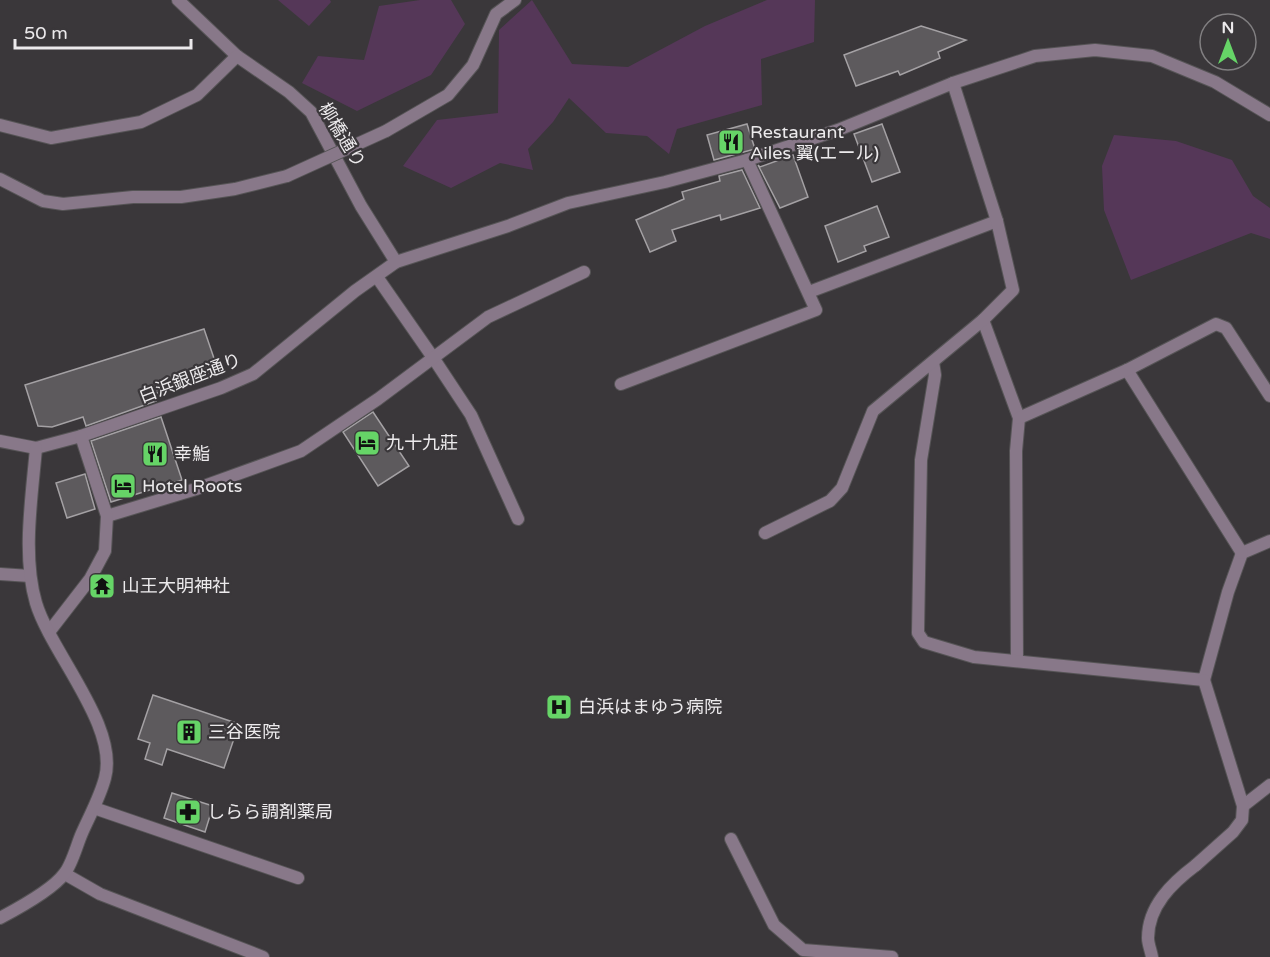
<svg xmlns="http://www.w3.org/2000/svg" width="1270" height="957" viewBox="0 0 1270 957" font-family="'Varela Round','Noto Sans JP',sans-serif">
	<rect width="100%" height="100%" fill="#3a373a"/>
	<!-- green -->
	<g fill="#553758">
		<path d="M278,0H330L331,2L309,26Z"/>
		<path d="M420,0H451L465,24L431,75L357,111L302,83L318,56L364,60L379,6Z"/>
		<path d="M532,0L572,64L628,67L705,26L767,0H815L814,42L761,59L762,105L677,129L669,154L647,136L606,133L569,98L553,122L528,149L533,170L500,163L451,188L403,166L437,120L498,113L499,30Z"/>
		<path d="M1114,135L1176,141L1232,160L1253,196L1270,208V239L1251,233L1131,280L1104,210L1102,166Z"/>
	</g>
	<!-- building -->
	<g fill="#5d5a5d" stroke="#a4a1a4" stroke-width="1.5">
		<path d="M921,26L966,40L938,52L940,58L900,75L898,71L856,86L844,55Z"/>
		<path d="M747,124L755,149L714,160L707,135Z"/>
		<path d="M882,124L900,172L872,182L854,134Z"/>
		<path d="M793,155L808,197L780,208L758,165L760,167Z"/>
		<path d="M742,170L760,208L721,220L720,215L672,230L676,241L650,252L636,220L684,199L682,192L720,181L719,176Z"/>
		<path d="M877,206L889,237L864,246L866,251L838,262L825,226Z"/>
		<path d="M204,329L219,373L154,394L156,401L86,426L83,417L52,427L38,426L25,385Z"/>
		<path d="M373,412L409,466L378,486L343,432Z"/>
		<path d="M161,417L182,480L111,502L91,441Z"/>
		<path d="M85,474L95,509L67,518L56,483Z"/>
		<path d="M153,695L239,724L224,768L167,749L162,765L145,759L150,743L138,739Z"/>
		<path d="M172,793L213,806L205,832L164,818Z"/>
	</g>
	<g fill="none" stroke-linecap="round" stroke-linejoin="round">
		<defs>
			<g id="minor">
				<path d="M178,0L237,56L289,92L311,112L361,206L396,262"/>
				<path d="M0,125L51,138L141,122L197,95L237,56"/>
				<path d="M386,131L448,95L473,65L496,14L515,0"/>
				<path d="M0,179L43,201L63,204L133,197H181L235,189L287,176"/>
				<path d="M377,277L434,359L471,415L518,519"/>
				<path d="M809,292L997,221"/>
				<path d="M983,320L1019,418L1016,451L1017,661"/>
				<path d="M933,362L935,375L921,460L918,633L924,642L974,657L1204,680L1228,592L1242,553L1270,541"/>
				<path d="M1127,370L1242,553"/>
				<path d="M621,384L816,310L747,160"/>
				<path d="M1019,418L1127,370L1216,324L1226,328L1270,396"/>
				<path d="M0,441L36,448L81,436L221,388L253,374L355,291L396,262L508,226L568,203L665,182L747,160L838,130L953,83L1035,56L1095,50L1152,56L1215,82L1270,115"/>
				<path d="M107,516L196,489L301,451L378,399L488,317L584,272"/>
				<path d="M765,533L830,501L842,488L873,411L983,320L1013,290L997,221L953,83"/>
				<path d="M0,574L30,576"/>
				<path d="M49,632L90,579L105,551L107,516L81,436"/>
				<path d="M1243,806L1270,785"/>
				<path d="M94,808L298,878"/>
				<path d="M731,839L774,925L803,950L892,957"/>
				<path d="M1196,865L1233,832L1242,820L1243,806L1204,680"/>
				<path d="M65,874L100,894L263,957"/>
			</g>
			<g id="tertiary">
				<path d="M0,918C17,909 53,889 64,874C72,865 77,844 82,833C90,815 100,797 105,778C119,726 51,653 36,603C22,556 32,496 36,448"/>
				<path d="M1152,957C1151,951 1148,944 1148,938C1148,906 1172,883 1196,865"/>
			</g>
		</defs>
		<!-- minor casing -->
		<use href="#minor" stroke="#565456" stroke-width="14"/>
		<!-- tertiary casing -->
		<use href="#tertiary" stroke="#565456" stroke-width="14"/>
		<!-- minor -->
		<use href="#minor" stroke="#887889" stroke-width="12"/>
		<!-- tertiary -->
		<use href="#tertiary" stroke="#887889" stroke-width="12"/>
		<defs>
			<path id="minor-bridge" d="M287,176L386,131"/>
		</defs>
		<!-- minor-bridge casing -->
		<use href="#minor-bridge" stroke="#565456" stroke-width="14" stroke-linecap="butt"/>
		<!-- minor-bridge -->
		<use href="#minor-bridge" stroke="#887889" stroke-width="12"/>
	</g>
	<!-- icons -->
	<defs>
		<symbol id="restaurant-square" viewBox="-11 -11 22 22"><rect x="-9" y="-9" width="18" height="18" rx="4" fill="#66d467" stroke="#3a373a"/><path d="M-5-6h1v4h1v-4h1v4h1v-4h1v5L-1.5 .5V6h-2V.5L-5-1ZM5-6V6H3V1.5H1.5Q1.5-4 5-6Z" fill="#111"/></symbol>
		<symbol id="hotel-square" viewBox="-11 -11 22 22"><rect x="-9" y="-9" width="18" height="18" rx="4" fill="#66d467" stroke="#3a373a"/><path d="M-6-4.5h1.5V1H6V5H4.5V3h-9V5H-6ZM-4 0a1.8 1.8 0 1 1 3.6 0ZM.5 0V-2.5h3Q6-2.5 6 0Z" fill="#111"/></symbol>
		<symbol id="temple-square" viewBox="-11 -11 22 22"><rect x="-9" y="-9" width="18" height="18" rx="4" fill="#66d467" stroke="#3a373a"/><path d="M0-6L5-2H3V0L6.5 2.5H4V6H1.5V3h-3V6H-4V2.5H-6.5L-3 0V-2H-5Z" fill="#111"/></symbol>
		<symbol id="hospital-square" viewBox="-11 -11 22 22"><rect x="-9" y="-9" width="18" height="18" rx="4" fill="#66d467" stroke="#3a373a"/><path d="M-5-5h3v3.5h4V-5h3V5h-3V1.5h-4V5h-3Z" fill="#111"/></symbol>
		<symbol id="building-square" viewBox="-11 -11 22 22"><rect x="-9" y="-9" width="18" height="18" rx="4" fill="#66d467" stroke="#3a373a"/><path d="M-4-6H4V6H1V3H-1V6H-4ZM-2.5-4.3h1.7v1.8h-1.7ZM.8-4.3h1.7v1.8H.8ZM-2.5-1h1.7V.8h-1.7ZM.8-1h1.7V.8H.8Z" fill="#111"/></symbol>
		<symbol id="pharmacy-square" viewBox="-11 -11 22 22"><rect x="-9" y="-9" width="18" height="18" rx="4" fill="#66d467" stroke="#3a373a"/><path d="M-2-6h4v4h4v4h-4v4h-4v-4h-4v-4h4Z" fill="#111"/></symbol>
	</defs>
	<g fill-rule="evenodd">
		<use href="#restaurant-square" x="716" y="127" width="30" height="30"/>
		<use href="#hotel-square" x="352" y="428" width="30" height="30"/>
		<use href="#restaurant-square" x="140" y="439" width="30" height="30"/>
		<use href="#hotel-square" x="108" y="471" width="30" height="30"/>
		<use href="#temple-square" x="87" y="571" width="30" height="30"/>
		<use href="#hospital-square" x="544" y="692" width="30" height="30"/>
		<use href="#building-square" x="174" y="717" width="30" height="30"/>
		<use href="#pharmacy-square" x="173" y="797" width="30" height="30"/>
	</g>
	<g text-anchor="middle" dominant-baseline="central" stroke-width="4.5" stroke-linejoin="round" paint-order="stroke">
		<!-- poi labels -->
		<g font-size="18" fill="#eceaec" stroke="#3a373a" text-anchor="start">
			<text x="750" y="132">Restaurant<tspan x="750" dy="21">Ailes 翼(エール)</tspan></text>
			<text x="386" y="443">九十九莊</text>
			<text x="174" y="454">幸鮨</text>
			<text x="142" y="486">Hotel Roots</text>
			<text x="122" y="586">山王大明神社</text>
			<text x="578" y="707">白浜はまゆう病院</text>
			<text x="208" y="732">三谷医院</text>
			<text x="207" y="812">しらら調剤薬局</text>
		</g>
		<!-- street labels -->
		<g font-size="18" fill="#eceaec" stroke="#3a373a">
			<text transform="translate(342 135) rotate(59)">柳橋通り</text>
			<text transform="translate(190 378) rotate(-21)">白浜銀座通り</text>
		</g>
	</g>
	<!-- north arrow -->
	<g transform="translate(1228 42)"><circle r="28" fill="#3a373a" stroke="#817f81" stroke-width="1.5"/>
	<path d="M0-4.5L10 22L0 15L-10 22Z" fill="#66d467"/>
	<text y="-9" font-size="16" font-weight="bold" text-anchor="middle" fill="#eceaec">N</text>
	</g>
	<!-- scale -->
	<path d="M15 39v9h176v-9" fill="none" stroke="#eceaec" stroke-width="3"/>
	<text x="24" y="39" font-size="18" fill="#eceaec" stroke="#3a373a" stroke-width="4.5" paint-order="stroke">50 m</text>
</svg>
